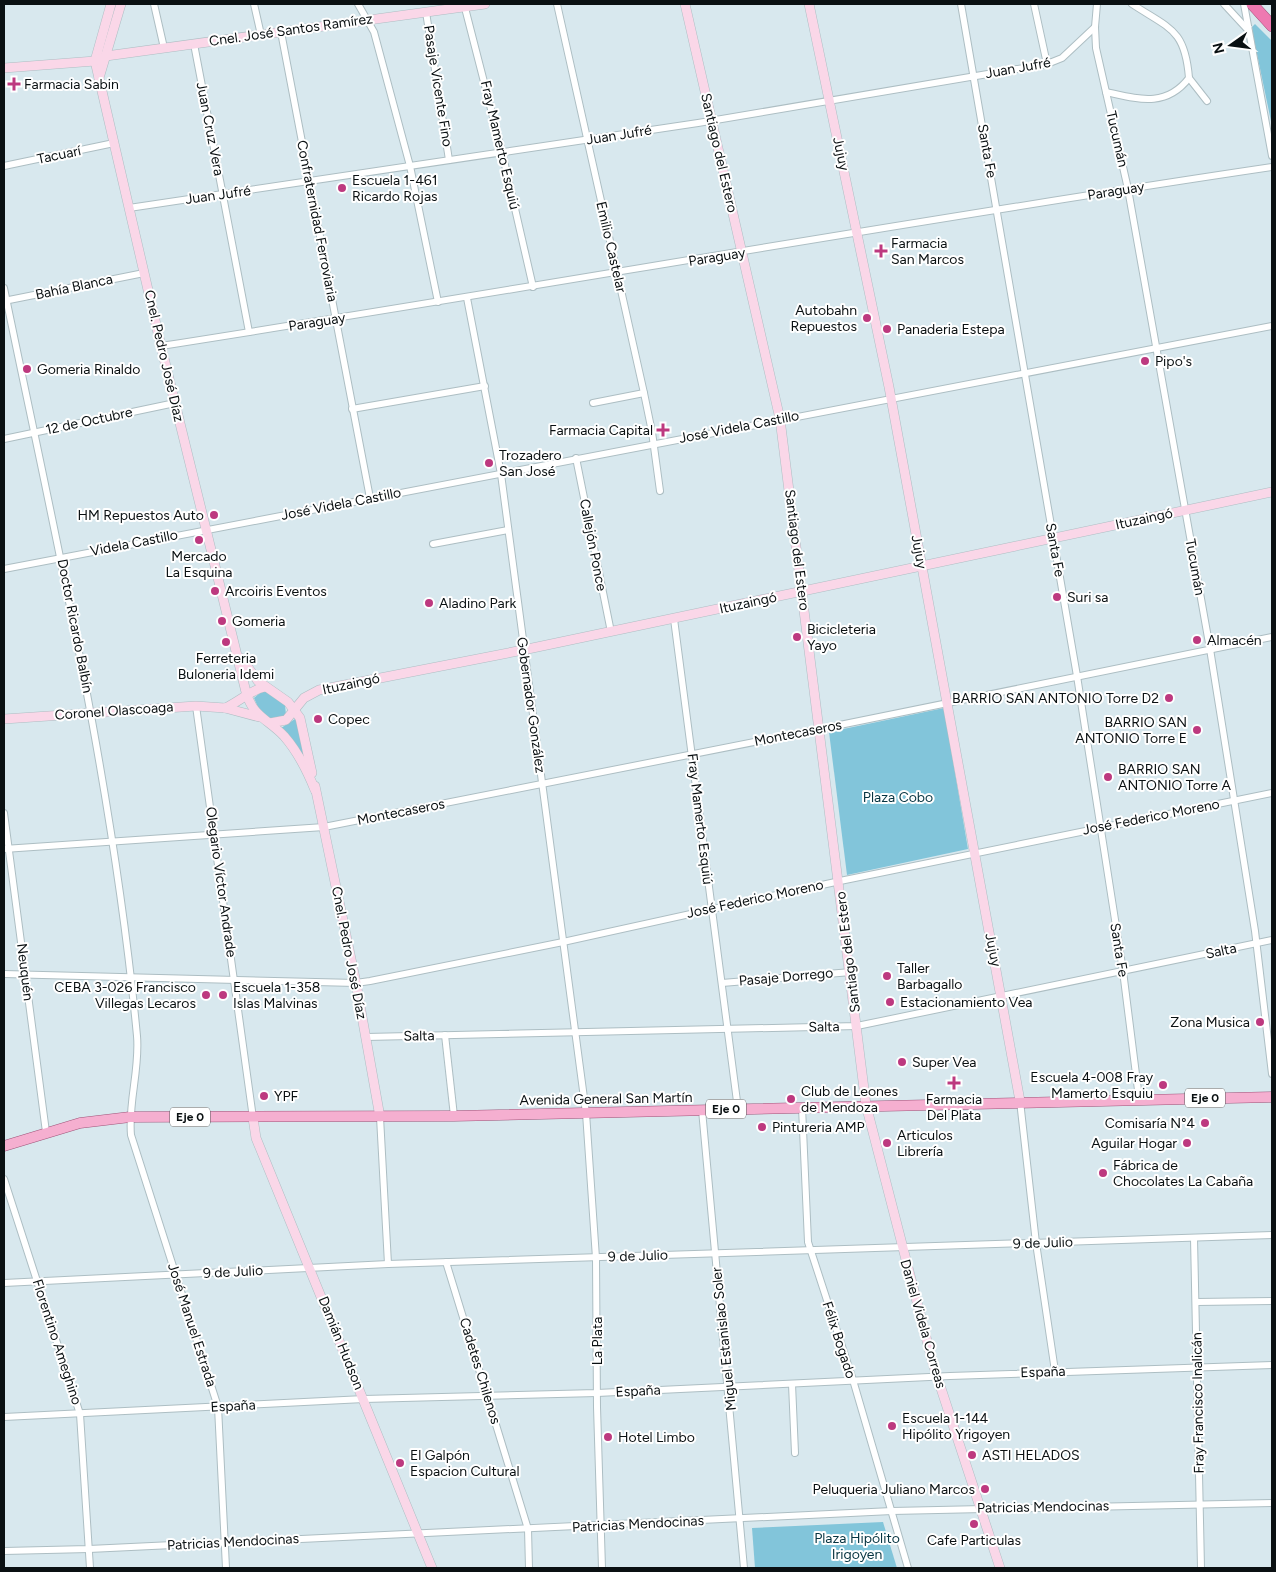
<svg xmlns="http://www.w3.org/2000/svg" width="1276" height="1572" viewBox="0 0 1276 1572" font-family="Figtree,sans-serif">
	<rect width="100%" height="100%" fill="#d8e8ee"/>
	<!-- green -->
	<g fill="#82c5da">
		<path d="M1255,24L1272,41V126L1253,35L1252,27Z"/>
		<path d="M261,692H267L285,705L286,715L274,721L261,714L254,698Z"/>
		<path d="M944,708L968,849L847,875L829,732Z"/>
		<path d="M295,719L299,726L310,770L281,728Z"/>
		<path d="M883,1522L897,1568H755L752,1528Z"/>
	</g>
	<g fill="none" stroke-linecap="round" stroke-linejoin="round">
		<defs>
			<g id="street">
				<path d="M154,4L164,48"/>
				<path d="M254,4L261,35"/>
				<path d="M358,4L374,32L410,166L438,302"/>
				<path d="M464,4L502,152L533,287"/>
				<path d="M557,4L644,393L652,432L660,491"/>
				<path d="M961,4L1077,676L1123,971L1139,1098"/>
				<path d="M1034,4L1047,64"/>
				<path d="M1097,4L1095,27L1096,48L1128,189L1210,649L1255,931L1272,1074"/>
				<path d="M1224,4L1248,30"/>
				<path d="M1244,4L1272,156"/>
				<path d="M426,12L449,160"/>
				<path d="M281,32L370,498"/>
				<path d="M194,44L249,332"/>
				<path d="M1189,78L1207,101"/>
				<path d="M1106,92C1138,99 1166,108 1189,78C1185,29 1170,29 1132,4"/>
				<path d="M4,166L114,143"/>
				<path d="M129,208L698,123L1047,64L1062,58L1095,27"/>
				<path d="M4,288C55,536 113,783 137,1036C140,1069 128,1102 131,1135L218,1407L226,1568"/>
				<path d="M467,298L501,474L586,1113L596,1258L597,1407L602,1568"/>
				<path d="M4,301L144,273"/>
				<path d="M161,346C532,288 901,222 1272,167"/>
				<path d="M593,403L644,393"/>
				<path d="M352,409L485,386"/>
				<path d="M4,439L175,403"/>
				<path d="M576,458L611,632"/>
				<path d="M433,544L508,530"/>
				<path d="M4,569L1272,326"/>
				<path d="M674,619L738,1109"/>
				<path d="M196,706L253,1118"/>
				<path d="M4,813L46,1132"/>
				<path d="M4,849L324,827L820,729L1272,637"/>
				<path d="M4,974L356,983L370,981L563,942L840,881L1272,793"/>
				<path d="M722,983L851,972"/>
				<path d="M445,1035L454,1116"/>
				<path d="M366,1037L857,1026L1272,940"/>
				<path d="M1020,1101L1036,1243L1055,1371"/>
				<path d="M802,1107L808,1242L853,1380L908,1568"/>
				<path d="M702,1110L744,1568"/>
				<path d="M380,1117L388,1264"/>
				<path d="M4,1179L80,1414L90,1568"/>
				<path d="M1194,1238L1201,1568"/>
				<path d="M446,1262L528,1529L529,1568"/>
				<path d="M4,1283L388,1264L1272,1235"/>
				<path d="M1196,1302L1272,1301"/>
				<path d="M792,1384L795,1453"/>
				<path d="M4,1417L364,1399L597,1393L950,1376L1272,1365"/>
				<path d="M4,1551L89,1549L892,1511L1272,1503"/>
			</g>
			<g id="secondary">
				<path d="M111,4L95,61L161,346L246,692C253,717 268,719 284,736C298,752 307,770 315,790"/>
				<path d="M685,4L780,419L866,1105L933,1364L1000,1568"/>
				<path d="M809,4L889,387L1020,1101"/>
				<path d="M4,68L95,61L106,56L485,4"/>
				<path d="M99,78L121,4"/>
				<path d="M241,658L258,681L288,702L300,718L312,773"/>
				<path d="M225,708C237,703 254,688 265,687"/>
				<path d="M4,719L196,706L225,708L259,717"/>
				<path d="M270,723L286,720L304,698L319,690L523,650L1272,492"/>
				<path d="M315,786L356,983L380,1117"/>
				<path d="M253,1118L256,1138L432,1568"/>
			</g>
			<path id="primary" d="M4,1146L80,1123L130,1117L454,1116L1272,1097"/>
			<path id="highway" d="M1252,4L1272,26"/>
		</defs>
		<!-- street casing -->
		<use href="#street" stroke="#adbec3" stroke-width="8"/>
		<!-- secondary casing -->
		<use href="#secondary" stroke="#adbec3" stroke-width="10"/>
		<!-- primary casing -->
		<use href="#primary" stroke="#9e5479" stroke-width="11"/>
		<!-- highway casing -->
		<use href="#highway" stroke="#9e5479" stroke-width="12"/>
		<!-- street -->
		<use href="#street" stroke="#fff" stroke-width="6"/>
		<!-- secondary -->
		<use href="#secondary" stroke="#fad7e8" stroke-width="9"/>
		<!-- primary -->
		<use href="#primary" stroke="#f5afd0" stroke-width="10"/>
		<!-- highway -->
		<use href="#highway" stroke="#ee79b1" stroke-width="11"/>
	</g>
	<!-- markers -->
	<g fill="#bd397f" stroke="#fff" stroke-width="2">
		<path d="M11.5 76.5h5v5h5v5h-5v5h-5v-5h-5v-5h5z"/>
		<circle cx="342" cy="188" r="5"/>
		<path d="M878.5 243.5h5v5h5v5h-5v5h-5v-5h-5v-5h5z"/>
		<circle cx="867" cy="318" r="5"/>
		<circle cx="887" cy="329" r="5"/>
		<circle cx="1145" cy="361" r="5"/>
		<circle cx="27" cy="369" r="5"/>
		<path d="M660.5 422.5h5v5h5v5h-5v5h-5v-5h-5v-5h5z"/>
		<circle cx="489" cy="463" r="5"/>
		<circle cx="214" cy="515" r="5"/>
		<circle cx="199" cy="540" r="5"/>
		<circle cx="215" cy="591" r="5"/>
		<circle cx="1057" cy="597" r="5"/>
		<circle cx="429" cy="603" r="5"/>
		<circle cx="222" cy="621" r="5"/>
		<circle cx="797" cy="637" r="5"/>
		<circle cx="1197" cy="640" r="5"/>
		<circle cx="226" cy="642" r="5"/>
		<circle cx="1169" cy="698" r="5"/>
		<circle cx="318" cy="719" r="5"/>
		<circle cx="1197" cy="730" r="5"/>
		<circle cx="1108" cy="777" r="5"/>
		<circle cx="887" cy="976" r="5"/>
		<circle cx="206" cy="995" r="5"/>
		<circle cx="223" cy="995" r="5"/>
		<circle cx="890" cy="1002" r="5"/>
		<circle cx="1260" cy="1022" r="5"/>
		<circle cx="902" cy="1062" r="5"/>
		<path d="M951.5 1075.5h5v5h5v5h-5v5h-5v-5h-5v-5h5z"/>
		<circle cx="1163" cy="1085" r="5"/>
		<circle cx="264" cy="1096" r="5"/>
		<circle cx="791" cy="1099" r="5"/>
		<circle cx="1205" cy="1123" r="5"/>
		<circle cx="762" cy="1127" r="5"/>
		<circle cx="887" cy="1143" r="5"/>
		<circle cx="1187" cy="1143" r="5"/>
		<circle cx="1103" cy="1173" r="5"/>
		<circle cx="892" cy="1426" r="5"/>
		<circle cx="608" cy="1437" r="5"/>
		<circle cx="972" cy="1455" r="5"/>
		<circle cx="400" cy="1463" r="5"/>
		<circle cx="985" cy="1489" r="5"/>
		<circle cx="974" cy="1524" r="5"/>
	</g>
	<g text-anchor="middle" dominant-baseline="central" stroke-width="4" stroke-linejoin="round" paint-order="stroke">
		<!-- shield labels -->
		<g fill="#fff" stroke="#545859" stroke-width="1">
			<rect x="1185" y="1088.5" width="40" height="19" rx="4"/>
			<rect x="706" y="1099.5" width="40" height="19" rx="4"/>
			<rect x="170" y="1107.5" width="40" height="19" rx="4"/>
		</g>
		<g font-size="12" font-weight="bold" fill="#0a1012">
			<text x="1205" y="1098">Eje 0</text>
			<text x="726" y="1109">Eje 0</text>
			<text x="190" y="1117">Eje 0</text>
		</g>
		<!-- street labels -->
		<g font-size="14" fill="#0a1012" stroke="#fff">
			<text transform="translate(291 30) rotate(-8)">Cnel. José Santos Ramírez</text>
			<text transform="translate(1018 68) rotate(-10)">Juan Jufré</text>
			<text transform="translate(438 86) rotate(81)">Pasaje Vicente Fino</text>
			<text transform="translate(210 129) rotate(79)">Juan Cruz Vera</text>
			<text transform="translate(619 135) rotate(-9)">Juan Jufré</text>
			<text transform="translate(1117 139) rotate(77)">Tucumán</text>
			<text transform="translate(500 145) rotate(77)">Fray Mamerto Esquiú</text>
			<text transform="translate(987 151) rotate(80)">Santa Fe</text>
			<text transform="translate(719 153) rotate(77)">Santiago del Estero</text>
			<text transform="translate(841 154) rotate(78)">Jujuy</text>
			<text transform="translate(59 155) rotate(-12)">Tacuarí</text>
			<text transform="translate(1116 191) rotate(-9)">Paraguay</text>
			<text transform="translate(218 195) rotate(-8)">Juan Jufré</text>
			<text transform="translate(317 221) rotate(79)">Confraternidad Ferroviaria</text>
			<text transform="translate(611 247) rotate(77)">Emilio Castelar</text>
			<text transform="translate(717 257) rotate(-9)">Paraguay</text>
			<text transform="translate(74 287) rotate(-12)">Bahía Blanca</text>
			<text transform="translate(317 322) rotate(-9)">Paraguay</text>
			<text transform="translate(164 356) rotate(77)">Cnel. Pedro José Díaz</text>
			<text transform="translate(89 421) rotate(-12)">12 de Octubre</text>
			<text transform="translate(739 427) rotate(-11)">José Videla Castillo</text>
			<text transform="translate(341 504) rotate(-11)">José Videla Castillo</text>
			<text transform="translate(1144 519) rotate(-12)">Ituzaingó</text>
			<text transform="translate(134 543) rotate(-11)">Videla Castillo</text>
			<text transform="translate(593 545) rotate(79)">Callejón Ponce</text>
			<text transform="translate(797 550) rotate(83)">Santiago del Estero</text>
			<text transform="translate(1055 550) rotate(80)">Santa Fe</text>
			<text transform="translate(919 552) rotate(80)">Jujuy</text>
			<text transform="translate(1195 567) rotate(80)">Tucumán</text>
			<text transform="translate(748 603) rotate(-12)">Ituzaingó</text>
			<text transform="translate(75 626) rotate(79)">Doctor Ricardo Balbín</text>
			<text transform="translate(351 684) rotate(-12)">Ituzaingó</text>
			<text transform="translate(531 705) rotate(82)">Gobernador González</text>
			<text transform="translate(114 711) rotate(-4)">Coronel Olascoaga</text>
			<text transform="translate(798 733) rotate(-11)">Montecaseros</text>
			<text transform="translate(401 812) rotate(-11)">Montecaseros</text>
			<text transform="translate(1151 817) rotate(-11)">José Federico Moreno</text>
			<text transform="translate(700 819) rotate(83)">Fray Mamerto Esquiú</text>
			<text transform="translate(221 882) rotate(82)">Olegario Víctor Andrade</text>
			<text transform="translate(755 899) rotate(-12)">José Federico Moreno</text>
			<text transform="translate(993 950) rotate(79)">Jujuy</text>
			<text transform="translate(1119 950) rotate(81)">Santa Fe</text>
			<text transform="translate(1221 951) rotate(-12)">Salta</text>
			<text transform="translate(848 952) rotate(-97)">Santiago del Estero</text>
			<text transform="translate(349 953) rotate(79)">Cnel. Pedro José Díaz</text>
			<text transform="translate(25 972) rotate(83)">Neuquén</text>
			<text transform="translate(786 977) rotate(-5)">Pasaje Dorrego</text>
			<text transform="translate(824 1027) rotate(-1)">Salta</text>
			<text transform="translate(419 1036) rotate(-1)">Salta</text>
			<text transform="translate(606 1099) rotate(-1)">Avenida General San Martín</text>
			<text transform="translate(1043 1243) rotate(-2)">9 de Julio</text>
			<text transform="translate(638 1256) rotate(-2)">9 de Julio</text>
			<text transform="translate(233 1272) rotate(-3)">9 de Julio</text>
			<text transform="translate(923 1324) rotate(74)">Daniel Videla Correas</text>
			<text transform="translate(192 1325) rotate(72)">José Manuel Estrada</text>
			<text transform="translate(724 1339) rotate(-96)">Miguel Estanislao Soler</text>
			<text transform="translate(839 1340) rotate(72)">Félix Bogado</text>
			<text transform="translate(597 1341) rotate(-90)">La Plata</text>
			<text transform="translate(57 1342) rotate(72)">Florentino Ameghino</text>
			<text transform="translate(341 1343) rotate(68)">Damián Hudson</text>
			<text transform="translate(480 1371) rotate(73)">Cadetes Chilenos</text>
			<text transform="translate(1043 1372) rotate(-2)">España</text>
			<text transform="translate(638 1391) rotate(-3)">España</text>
			<text transform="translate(1198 1403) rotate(-91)">Fray Francisco Inalicán</text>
			<text transform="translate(233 1406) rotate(-3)">España</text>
			<text transform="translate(1043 1507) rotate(-1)">Patricias Mendocinas</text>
			<text transform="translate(638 1524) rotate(-3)">Patricias Mendocinas</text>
			<text transform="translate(233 1542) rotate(-3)">Patricias Mendocinas</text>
		</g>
		<!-- poi labels -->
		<g font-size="14" fill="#0a1012" stroke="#fff" text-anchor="start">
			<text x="24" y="84">Farmacia Sabin</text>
			<text x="352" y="180">Escuela 1-461<tspan x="352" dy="16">Ricardo Rojas</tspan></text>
			<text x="891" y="243">Farmacia<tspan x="891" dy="16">San Marcos</tspan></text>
			<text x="857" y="310" text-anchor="end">Autobahn<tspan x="857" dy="16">Repuestos</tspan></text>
			<text x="897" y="329">Panaderia Estepa</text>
			<text x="1155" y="361">Pipo's</text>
			<text x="37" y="369">Gomeria Rinaldo</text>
			<text x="653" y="430" text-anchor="end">Farmacia Capital</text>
			<text x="499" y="455">Trozadero<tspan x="499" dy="16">San José</tspan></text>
			<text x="204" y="515" text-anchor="end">HM Repuestos Auto</text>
			<text x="199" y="556" text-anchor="middle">Mercado<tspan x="199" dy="16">La Esquina</tspan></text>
			<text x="225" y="591">Arcoiris Eventos</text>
			<text x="1067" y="597">Suri sa</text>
			<text x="439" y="603">Aladino Park</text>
			<text x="232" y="621">Gomeria</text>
			<text x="807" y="629">Bicicleteria<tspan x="807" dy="16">Yayo</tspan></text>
			<text x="1207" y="640">Almacén</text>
			<text x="226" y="658" text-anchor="middle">Ferreteria<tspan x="226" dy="16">Buloneria Idemi</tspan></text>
			<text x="1159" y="698" text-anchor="end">BARRIO SAN ANTONIO Torre D2</text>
			<text x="328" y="719">Copec</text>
			<text x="1187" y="722" text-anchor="end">BARRIO SAN<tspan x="1187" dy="16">ANTONIO Torre E</tspan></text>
			<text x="1118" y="769">BARRIO SAN<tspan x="1118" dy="16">ANTONIO Torre A</tspan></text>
			<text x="897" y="968">Taller<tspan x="897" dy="16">Barbagallo</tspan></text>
			<text x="196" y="987" text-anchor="end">CEBA 3-026 Francisco<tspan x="196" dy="16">Villegas Lecaros</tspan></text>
			<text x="233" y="987">Escuela 1-358<tspan x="233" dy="16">Islas Malvinas</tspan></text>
			<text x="900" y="1002">Estacionamiento Vea</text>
			<text x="1250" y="1022" text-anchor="end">Zona Musica</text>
			<text x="912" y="1062">Super Vea</text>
			<text x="1153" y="1077" text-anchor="end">Escuela 4-008 Fray<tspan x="1153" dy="16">Mamerto Esquiu</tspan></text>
			<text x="801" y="1091">Club de Leones<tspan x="801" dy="16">de Mendoza</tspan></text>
			<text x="274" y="1096">YPF</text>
			<text x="954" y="1099" text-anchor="middle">Farmacia<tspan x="954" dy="16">Del Plata</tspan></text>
			<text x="1195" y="1123" text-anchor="end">Comisaría N°4</text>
			<text x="772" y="1127">Pintureria AMP</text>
			<text x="897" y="1135">Articulos<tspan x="897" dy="16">Librería</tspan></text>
			<text x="1177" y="1143" text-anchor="end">Aguilar Hogar</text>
			<text x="1113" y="1165">Fábrica de<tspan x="1113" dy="16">Chocolates La Cabaña</tspan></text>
			<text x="902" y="1418">Escuela 1-144<tspan x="902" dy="16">Hipólito Yrigoyen</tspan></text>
			<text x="618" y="1437">Hotel Limbo</text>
			<text x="410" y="1455">El Galpón<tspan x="410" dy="16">Espacion Cultural</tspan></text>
			<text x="982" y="1455">ASTI HELADOS</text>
			<text x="975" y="1489" text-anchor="end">Peluqueria Juliano Marcos</text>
			<text x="974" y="1540" text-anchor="middle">Cafe Particulas</text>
		</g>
		<!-- park labels -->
		<g font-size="14" fill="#063441" stroke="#fff">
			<text x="898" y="797">Plaza Cobo</text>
			<text x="857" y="1538">Plaza Hipólito<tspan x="857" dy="16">Irigoyen</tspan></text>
		</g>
	</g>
	<!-- border -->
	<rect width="1276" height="1572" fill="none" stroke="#0a1012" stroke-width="10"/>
	<!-- north arrow -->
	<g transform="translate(1231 45) rotate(256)" stroke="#ffffff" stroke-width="4" paint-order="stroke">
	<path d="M0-4L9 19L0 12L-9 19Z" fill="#0a1012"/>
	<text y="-8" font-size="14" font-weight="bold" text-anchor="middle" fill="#0a1012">N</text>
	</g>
</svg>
